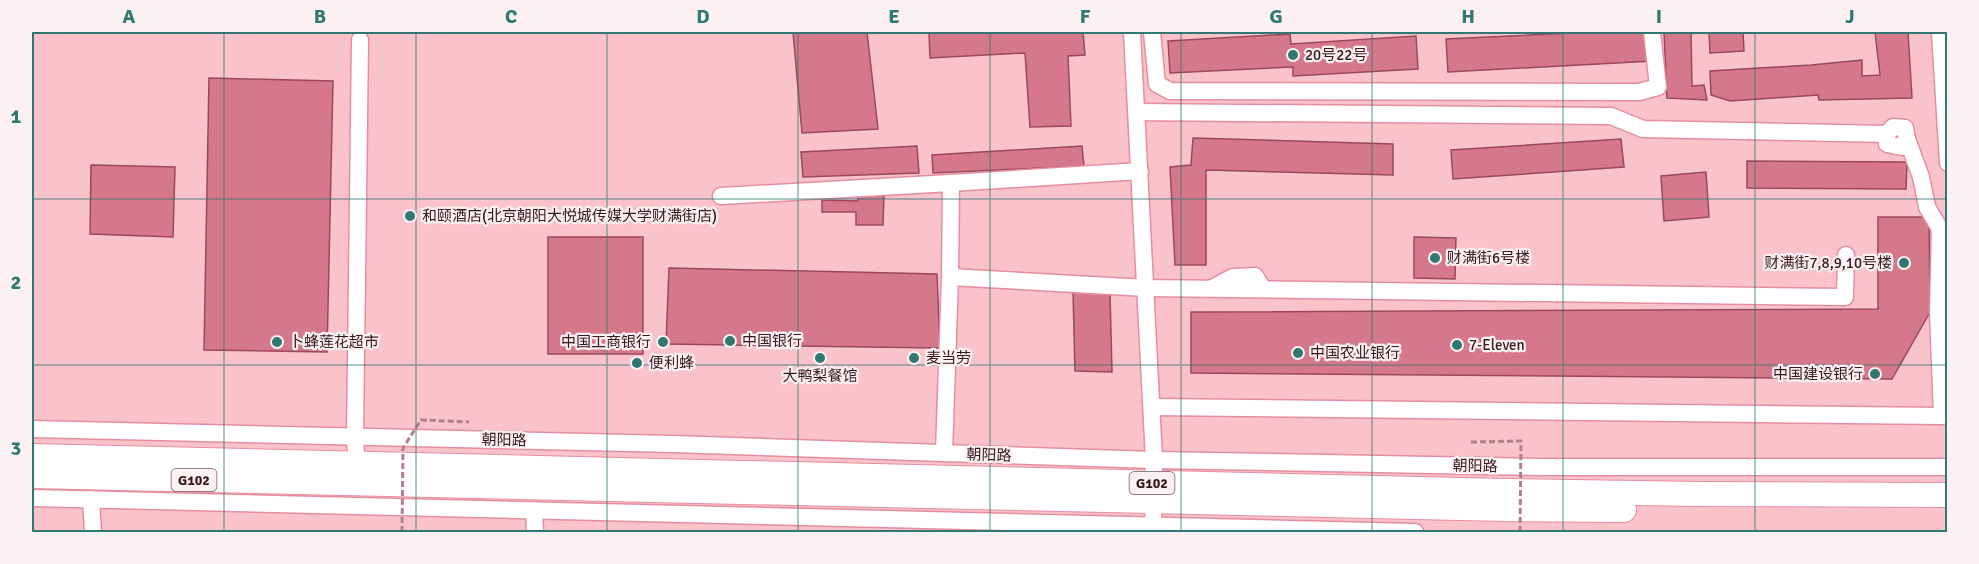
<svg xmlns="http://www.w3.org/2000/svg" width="1979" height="564" viewBox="0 0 1979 564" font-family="Signika,'Noto Sans SC',sans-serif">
	<rect width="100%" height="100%" fill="#fac2cb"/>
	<!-- building -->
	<g fill="#d6788b" stroke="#9a495b" stroke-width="1.5">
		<path d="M793,32H867L878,129L802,133Z"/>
		<path d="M929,32H1083L1085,55L1068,56L1071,126L1030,127L1025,53L930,58Z"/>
		<path d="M1594,32H1651L1653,61L1448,72L1446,39Z"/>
		<path d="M1664,32H1691L1692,86L1704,85L1707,100L1667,98Z"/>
		<path d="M1709,32H1743L1744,51L1710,53Z"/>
		<path d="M1875,32H1908L1912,98L1819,100L1818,95L1730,101L1711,95L1710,71L1811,65L1862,60V76L1880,75Z"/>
		<path d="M1290,34L1291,44L1416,36L1418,69L1293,76V67L1170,73L1168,41Z"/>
		<path d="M209,78L333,81L327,352L204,350Z"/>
		<path d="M1193,138L1393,144V175L1206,170V265H1175L1170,167L1191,165Z"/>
		<path d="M1621,139L1624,167L1453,179L1451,150Z"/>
		<path d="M917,146L919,173L803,177L801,152Z"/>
		<path d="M1082,146L1084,166L933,173L932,155Z"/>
		<path d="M1747,161L1907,162L1906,189L1747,188Z"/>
		<path d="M91,165L175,167L173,237L90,234Z"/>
		<path d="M1706,172L1709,217L1664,221L1661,176Z"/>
		<path d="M884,194L883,225H856V212H822V200L858,201V195Z"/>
		<path d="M1878,217H1929L1930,312L1892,379L1191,373V312L1878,309Z"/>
		<rect x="548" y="237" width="95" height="117"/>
		<path d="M1414,237L1456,238L1455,279L1414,278Z"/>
		<path d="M669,268L937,274L940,348L666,344Z"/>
		<path d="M1073,292L1110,293L1112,372L1075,371Z"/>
	</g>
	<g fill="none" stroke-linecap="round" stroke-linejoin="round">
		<defs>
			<g id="minor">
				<path d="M1132,32L1154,460L1153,532"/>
				<path d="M1152,32L1157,84L1170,91L1639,92L1658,87L1652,32"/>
				<path d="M1940,32L1948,163"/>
				<path d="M1137,112L1611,116L1643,129L1887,134"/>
				<path d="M1893,127L1905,128L1907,139L1902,147L1887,144V134Z"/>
				<path d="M1140,171L951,183L950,277L1146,288L1845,297L1846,255"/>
				<path d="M721,196L951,183"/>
				<path d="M1212,288L1233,277L1255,276L1263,289"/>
				<path d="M1152,407L1942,416L1938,313L1940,229L1927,207L1921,177L1907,139"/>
				<path d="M32,429L673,444L1154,460L1544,467H1948"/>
				<path d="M944,453L950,277"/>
				<path d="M357,475L355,436L360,40"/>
				<path d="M32,498L1415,532"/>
				<path d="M91,499L93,532"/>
				<path d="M534,510L535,532"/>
			</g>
			<g id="highway">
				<path d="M32,456L1505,491L1700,494L1948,495"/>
				<path d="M32,476L1505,509L1624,510"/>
			</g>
		</defs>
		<!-- minor casing -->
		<use href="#minor" stroke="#e68e9f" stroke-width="19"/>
		<!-- highway casing -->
		<use href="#highway" stroke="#e68e9f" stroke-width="26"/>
		<!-- minor -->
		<use href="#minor" stroke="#fff" stroke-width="16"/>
		<!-- highway -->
		<use href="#highway" stroke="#fff" stroke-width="24"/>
		<!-- path-bridge -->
		<g stroke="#b1818a" stroke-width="3" stroke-dasharray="6 3" stroke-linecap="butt">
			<path d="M1471,442L1521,441L1520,532"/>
			<path d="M402,532L403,448L421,420L469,422"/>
		</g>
	</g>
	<!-- grid -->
	<path fill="none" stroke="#307872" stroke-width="1.5" stroke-opacity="0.55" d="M224,32V532M416,32V532M607,32V532M798,32V532M990,32V532M1181,32V532M1372,32V532M1563,32V532M1755,32V532M32,199H1948M32,365H1948"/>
	<!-- markers -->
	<g fill="#307872" stroke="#fbf1f2" stroke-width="2">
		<circle cx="1293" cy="55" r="6"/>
		<circle cx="410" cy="216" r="6"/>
		<circle cx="1435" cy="258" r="6"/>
		<circle cx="1904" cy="263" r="6"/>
		<circle cx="730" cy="341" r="6"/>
		<circle cx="277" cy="342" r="6"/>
		<circle cx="663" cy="342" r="6"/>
		<circle cx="1457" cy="345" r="6"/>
		<circle cx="1298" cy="353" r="6"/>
		<circle cx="820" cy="358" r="6"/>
		<circle cx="914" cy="358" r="6"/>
		<circle cx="637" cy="363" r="6"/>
		<circle cx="1875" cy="374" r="6"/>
	</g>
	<g text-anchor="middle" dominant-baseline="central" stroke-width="4.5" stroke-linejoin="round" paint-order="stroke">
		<!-- shield labels -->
		<g fill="#fbf1f2" stroke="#73585e" stroke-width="1.5">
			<rect x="171.5" y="469" width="45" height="22" rx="4.5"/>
			<rect x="1129.5" y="472" width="45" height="22" rx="4.5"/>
		</g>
		<g font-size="14" font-weight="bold" fill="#39171f">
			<text x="194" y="480">G102</text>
			<text x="1152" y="483">G102</text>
		</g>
		<!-- poi labels -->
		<g font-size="15" fill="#39171f" stroke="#fbf1f2" text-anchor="start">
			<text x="1305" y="55">20号22号</text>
			<text x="422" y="216">和颐酒店(北京朝阳大悦城传媒大学财满街店)</text>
			<text x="1447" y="258">财满街6号楼</text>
			<text x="1892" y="263" text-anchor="end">财满街7,8,9,10号楼</text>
			<text x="742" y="341">中国银行</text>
			<text x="289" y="342">卜蜂莲花超市</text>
			<text x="651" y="342" text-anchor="end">中国工商银行</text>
			<text x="1469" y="345">7-Eleven</text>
			<text x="1310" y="353">中国农业银行</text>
			<text x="926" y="358">麦当劳</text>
			<text x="649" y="363">便利蜂</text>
			<text x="1863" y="374" text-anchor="end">中国建设银行</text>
			<text x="820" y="376" text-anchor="middle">大鸭梨餐馆</text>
		</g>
		<!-- street labels -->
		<g font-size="15" fill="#39171f" stroke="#fbf1f2">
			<text transform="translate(504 440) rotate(1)">朝阳路</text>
			<text transform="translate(989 455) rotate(2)">朝阳路</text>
			<text transform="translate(1475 466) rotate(1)">朝阳路</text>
		</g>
	</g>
	<!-- border -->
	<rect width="1979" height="564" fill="none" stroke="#fbf1f2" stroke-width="66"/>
	<rect x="33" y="33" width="1913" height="498" fill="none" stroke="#307872" stroke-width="2"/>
	<g font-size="20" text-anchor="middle" font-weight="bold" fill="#307872">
		<text x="129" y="23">A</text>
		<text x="320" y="23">B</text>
		<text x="511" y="23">C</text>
		<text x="703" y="23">D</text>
		<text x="894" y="23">E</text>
		<text x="1085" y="23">F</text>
		<text x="1276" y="23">G</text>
		<text x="1468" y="23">H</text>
		<text x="1659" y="23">I</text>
		<text x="1850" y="23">J</text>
		<text x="16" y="123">1</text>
		<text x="16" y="289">2</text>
		<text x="16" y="455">3</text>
	</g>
</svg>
